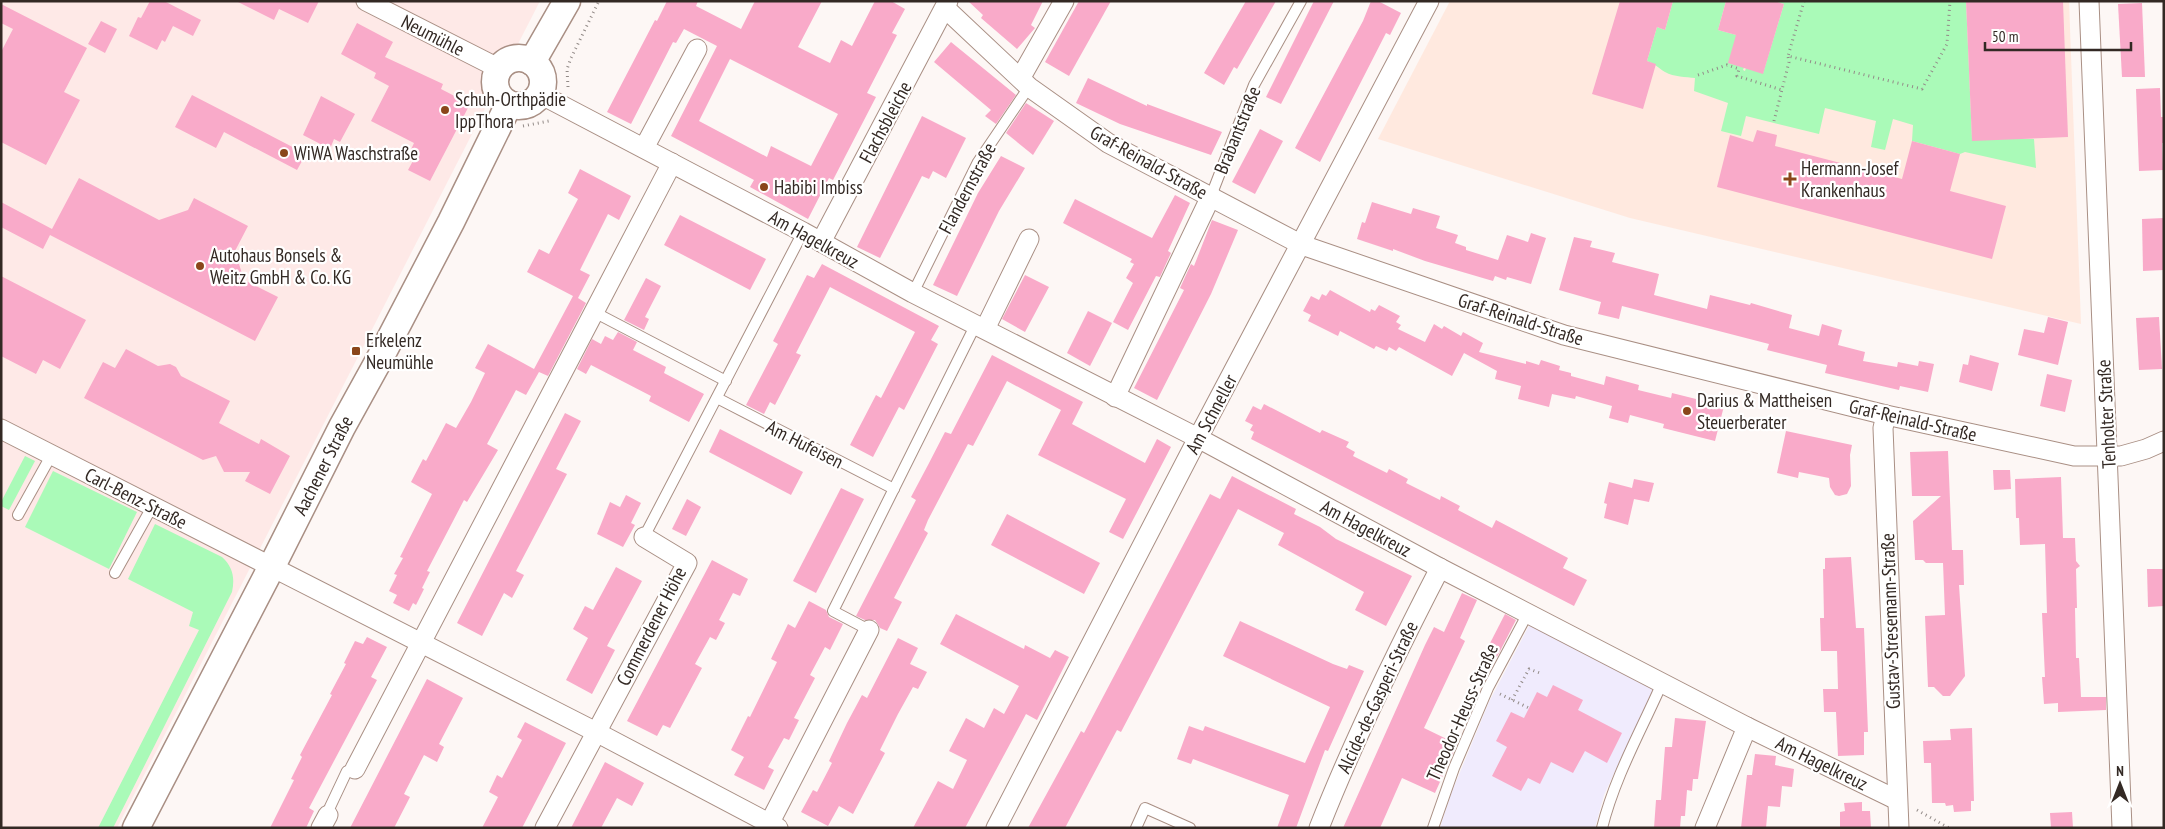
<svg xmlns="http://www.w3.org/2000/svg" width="2165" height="829" viewBox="0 0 2165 829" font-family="'PT Sans Narrow',sans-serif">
	<rect width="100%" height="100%" fill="#fdf7f5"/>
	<!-- commercial -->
	<path fill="#fee9e7" d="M1,1H540L117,828H1Z"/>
	<!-- built -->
	<path fill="#ffe9df" d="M1450,1H2069L2081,324L1630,218L1378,139Z"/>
	<!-- education -->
	<path fill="#f0ebfd" d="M1531,622L1655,685L1604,795L1595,828H1440L1451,794L1489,702Z"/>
	<!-- green -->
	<g fill="#aafab8">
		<path d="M1673,1H1726L1718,30L1740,36L1745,65L1743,70L1745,71L1746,68L1763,73L1784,4L1775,1H1966L1972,139H2034L2036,168L1965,152L1960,154L1912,141L1913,125L1893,119L1885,150L1871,147L1876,121L1825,108L1819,134L1746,116L1741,136L1721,131L1728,103L1694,91L1695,78C1686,77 1674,77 1665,72C1658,68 1656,64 1647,61L1657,27L1665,30Z"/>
		<path d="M25,456L35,461L9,510L1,506V502Z"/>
		<path d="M53,471L137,512L109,569L25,527Z"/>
		<path d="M155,524L222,557C233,567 235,578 232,592L113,828H98L199,630L189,626L193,612L128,579Z"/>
	</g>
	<!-- building -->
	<g fill="#f9aac9" fill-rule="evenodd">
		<path d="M150,1H164L201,20L193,36L173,26L165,42L162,40L157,50L129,36L138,17L141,18Z"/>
		<path d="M236,1H319L308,23L279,9L274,20Z"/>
		<path d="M667,1H698L696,6L741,29L755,1H822L798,47L830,63L841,40L852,46L875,1H891L905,9L892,33L897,35L867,93L876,97L833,180L829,178L808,219L750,187L754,180L671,136L717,46L684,29L676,43L673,42L631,124L607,112L655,20L657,21ZM730,59L838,114L811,166L771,146L767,157L699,121Z"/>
		<path d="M968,1H1043L1031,25L1035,28L1017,49L981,18L983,15Z"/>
		<path d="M1079,1H1111L1069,76L1045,62Z"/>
		<path d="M1246,1H1276L1237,69L1234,67L1224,85L1204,73Z"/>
		<path d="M1314,1H1334L1281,104L1266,97Z"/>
		<path d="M1371,1H1378L1401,13L1390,35L1386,33L1320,162L1295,148L1363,21Z"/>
		<path d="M1620,1H1673L1665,30L1657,27L1647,61L1656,64L1643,109L1592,94Z"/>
		<path d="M1726,1H1774L1784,4L1763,74L1728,63L1736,35L1718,30Z"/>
		<path d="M1966,1H2063L2068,137L1972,141Z"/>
		<path d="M2142,3L2145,77H2122L2118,4Z"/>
		<path d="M1,4L87,48L64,92L80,100L46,165L1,142V52L13,29L1,23Z"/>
		<path d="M101,21L117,29L105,53L88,44Z"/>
		<path d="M357,23L393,42L385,57L443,84L441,89L470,104L430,181L408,170L414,159L408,156L414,143L371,121L389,86L374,78L376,73L341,54Z"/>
		<path d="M951,42L1016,95L996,124L985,116L991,110L934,62Z"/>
		<path d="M1088,78L1147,106V104L1222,132L1211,155L1120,124L1076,103Z"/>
		<path d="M2160,88L2161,117H2164V143H2162L2163,170L2139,171L2136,89Z"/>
		<path d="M192,95L306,154L297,170L224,132L216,148L175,127Z"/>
		<path d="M321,96L355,114L340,142L334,139L330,149L303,135Z"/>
		<path d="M1026,103L1054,121L1033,155L1006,133Z"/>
		<path d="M922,116L966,138L946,178L933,171L929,179L922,176L880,258L857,247Z"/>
		<path d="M1260,129L1283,141L1255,194L1232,182Z"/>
		<path d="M1757,130L1777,135L1775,146L1902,179L1912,141L1960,154L1950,191L2006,206L1992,259L1717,187L1730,135L1753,142Z"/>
		<path d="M1001,156L1025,168L999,211L957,296L933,285L978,193Z"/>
		<path d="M580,169L631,196L619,220L608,214L580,270L590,275L578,298L586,303L548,376L539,372L526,395L516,390L487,444L498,450L467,502L464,500L427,571L430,572L422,588L424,589L416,605L413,603L409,611L393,603L397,595L389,591L397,575L394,574L403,558L400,557L432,494L411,482L423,459L426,461L446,423L456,428L471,402L485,373L475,368L488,344L534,369L573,296L527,272L539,249L549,254L578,199L568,193Z"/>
		<path d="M79,178L159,220L188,210L194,198L248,226L235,251L244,280L278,297L255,341L50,235L43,249L1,227V202L52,229Z"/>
		<path d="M1175,195L1190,203L1168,251L1171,253L1160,277L1156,276L1128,330L1113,322L1133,283L1126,278L1134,264L1130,262L1132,259L1063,223L1075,199L1152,238Z"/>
		<path d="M1372,202L1411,214L1413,208L1440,216L1436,228L1458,235L1455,243L1466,247V250L1498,260L1507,235L1528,242L1531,233L1546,238L1531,284L1507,277L1506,280L1495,276L1493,281L1425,261L1393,249V251L1357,239L1362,222L1365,223Z"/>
		<path d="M680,215L766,259L750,290L664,245Z"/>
		<path d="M2164,218V270L2143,271L2142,219Z"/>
		<path d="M1212,220L1238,230L1211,294L1157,400L1134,388L1184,290L1180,288L1191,264L1194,266Z"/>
		<path d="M1574,237L1592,241L1590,247L1615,253L1612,262L1659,274L1654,295L1707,309L1710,295L1750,305L1751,303L1792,315L1789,328L1819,336L1822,324L1842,330L1838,345L1865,352L1863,361L1897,367L1898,362L1918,366L1919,361L1934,364L1928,392L1900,386L1899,390L1825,373L1827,365L1767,350L1769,344L1622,306L1619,319L1598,314L1601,302L1559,290Z"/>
		<path d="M822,264L939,326L931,340L938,344L904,410L899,407L873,457L850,445L876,395L881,398L915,332L830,287L796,353L801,355L775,405L770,402L764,414L746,405L778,344L773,341L807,275L814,278Z"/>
		<path d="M1025,275L1049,287L1025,332L1002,319Z"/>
		<path d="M1,276L86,320L60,369L43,360L36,374L1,356Z"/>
		<path d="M646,278L661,286L645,317L649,319L644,330L624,320Z"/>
		<path d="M1330,290L1370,312L1371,309L1375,311L1379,305L1400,316L1396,322L1401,325L1398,329L1425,342L1434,324L1442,329L1444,326L1461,336L1463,332L1483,343L1479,352L1526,364V361L1539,365L1541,360L1560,366L1559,370L1571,373V376L1604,385L1606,376L1639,385L1638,390L1671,398L1672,393L1724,406L1715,441L1663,428L1664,424L1630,415L1628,423L1609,418L1612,406L1576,396L1575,399L1552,394L1549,407L1518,399L1521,386L1495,379L1497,371L1464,353L1452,376L1399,347L1396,351L1389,347L1387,351L1376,346L1374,349L1340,331L1338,336L1308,321L1311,315L1303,311L1311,296L1319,300L1322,294L1326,296Z"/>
		<path d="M1088,311L1112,323L1090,366L1067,353Z"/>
		<path d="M2048,317L2068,322L2058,365L2018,355L2024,329L2044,333Z"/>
		<path d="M2159,317L2162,369L2139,370L2136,318Z"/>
		<path d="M618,332L637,342L633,350L666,367L664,373L704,394L689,422L649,401L651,396L591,365L586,374L577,369L592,339L601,344L605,336L613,340Z"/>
		<path d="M126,349L158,366L170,364L176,367L181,376L230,401L219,423L259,444L261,439L290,456L270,494L245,481L250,472H224L216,456L203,460L84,398L103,362L115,368Z"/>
		<path d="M992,355L1083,402L1072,424L1145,463L1157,439L1171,447L1123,539L1109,532L1126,499L1038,455L1061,410L1007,381L973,446L968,444L928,520L924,530L928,533L894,598L902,602L887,631L880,628L875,620H865L856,616L916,500L911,497L928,465L945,432L951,434Z"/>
		<path d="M1970,355L1999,363L1992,391L1959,382L1963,364L1968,365Z"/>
		<path d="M2047,374L2072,380L2065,412L2040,406Z"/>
		<path d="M1264,404L1320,433L1322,430L1349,442L1346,447L1355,452L1353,456L1387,473L1389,469L1408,479L1406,483L1440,500L1441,496L1460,506L1458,510L1492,528L1496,520L1568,558L1563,568L1587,580L1574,606L1251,439L1254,432L1250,430L1253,425L1245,421L1253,406L1261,410Z"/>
		<path d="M565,413L581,421L556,469L567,474L516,571L524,575L512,598L504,593L482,636L457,623Z"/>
		<path d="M720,429L803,472L791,495L709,452Z"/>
		<path d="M1786,431L1852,445L1850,455L1851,486L1847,494L1839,496L1835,495L1830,487L1829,478L1799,472L1798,478L1777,473Z"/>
		<path d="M1948,451L1952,550H1963L1964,585H1959L1965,676L1950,696H1943L1934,687H1928L1925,616L1945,615L1943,563H1926L1923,560H1915L1913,521L1941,496H1912L1910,452Z"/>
		<path d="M1993,470H2010L2011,489L1994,490Z"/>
		<path d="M1232,476L1296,509L1294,514L1320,527L1336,539L1412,576L1386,626L1355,610L1364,592L1278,545L1284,533L1238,509L1121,732L1117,730L1065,828H1028L1081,731L1084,733L1210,494L1220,499Z"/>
		<path d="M2061,477L2063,538H2075L2076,561L2080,566L2076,569L2077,608H2075L2076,658H2079L2081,697H2106V710L2058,712V703L2044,704L2042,677H2045L2042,613H2047L2045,544L2020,545L2019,518H2016L2015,479Z"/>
		<path d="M1634,479L1654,483L1649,502L1634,499L1628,525L1604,518L1607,504L1604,503L1609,482L1632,488Z"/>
		<path d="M841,488L864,499L816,593L793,581Z"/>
		<path d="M626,495L641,503L631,523L635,525L623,547L597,534L610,502L620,507Z"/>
		<path d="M687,499L701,507L686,536L672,529Z"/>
		<path d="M1007,514L1100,563L1084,594L991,545Z"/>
		<path d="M1851,557L1856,628H1864L1868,732H1864V755L1838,756L1836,712H1824L1823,689H1838L1837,651H1821L1820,618H1824L1823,569H1825V558Z"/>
		<path d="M712,560L748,579L740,596L733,593L719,620L725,623L716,640L710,637L695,664L702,668L670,728L663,725L657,736L627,721Z"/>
		<path d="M616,567L642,581L607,646L615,650L592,694L566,680L588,638L573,629L585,606L593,610Z"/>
		<path d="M2147,569H2164V606L2148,607Z"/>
		<path d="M1462,593L1477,600L1460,638L1465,641L1424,728L1457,744L1435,793L1402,778L1380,828H1343L1425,645L1434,627L1444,632Z"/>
		<path d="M809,601L826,610L829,617L843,624L830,650L825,647L810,675L815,678L794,718L799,720L789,740L784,738L768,767L774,770L764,790L734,775L744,757L731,750L748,716L750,717L777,662L771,659L788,624L795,628Z"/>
		<path d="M956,614L1024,649L1025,645L1050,658L1055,650L1069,657L1037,720L1026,714L965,828H913L938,781L953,789L967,760L949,751L966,718L984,728L994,708L1004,714L1019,686L940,644Z"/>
		<path d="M1505,614L1516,620L1497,657L1486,651Z"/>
		<path d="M1240,621L1333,664L1347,669L1349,665L1364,671L1328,751L1325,750L1296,828H1277L1289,795L1193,759L1191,764L1177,759L1189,726L1203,731L1205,726L1305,763L1330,707L1223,656Z"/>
		<path d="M367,637L387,647L371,677L377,680L309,808L314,811L306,828H270L294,780L291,779L302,757L300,755L332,695L330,694L346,664L344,663L355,641L363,644Z"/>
		<path d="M898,638L918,648L910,664L927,672L918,689L913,687L898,714L880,750L885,753L853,814L839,806L828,826L801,812L813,790L817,792L832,763L829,761L847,723L862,695L867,698Z"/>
		<path d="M427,679L463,698L439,744L444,747L437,762L424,755L404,794L410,797L394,828H350Z"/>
		<path d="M1553,685L1583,700L1578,710L1622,733L1607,763L1585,751L1573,773L1551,762L1540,784L1528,778L1521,791L1492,776L1507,747L1496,741L1511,712L1524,718L1537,692L1547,697Z"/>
		<path d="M1675,718L1706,721L1698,779H1693L1692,791L1687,790L1685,816H1681L1680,828H1654L1656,800H1661L1665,747H1672Z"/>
		<path d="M525,722L566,743L522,828H482L498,797L489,792L497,775L502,778L522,740L517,737Z"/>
		<path d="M1972,728L1974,801H1971V811L1954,812L1953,805L1946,806L1945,803H1932L1931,763H1924L1923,741L1951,740L1950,729Z"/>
		<path d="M1755,754L1776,756L1775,765L1794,769L1792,787L1782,786L1780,807L1768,806L1766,828H1741L1747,775H1752Z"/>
		<path d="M605,762L644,783L632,806L617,798L601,828H571Z"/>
		<path d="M1862,802V811H1870L1871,828H1840V812L1845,811L1844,803Z"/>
		<path d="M2072,812L2073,828H2051L2050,813Z"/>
	</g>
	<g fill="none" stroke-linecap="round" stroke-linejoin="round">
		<defs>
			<g id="service">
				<path d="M1211,196L1254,85L1301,1"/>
				<path d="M913,293L978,162L1029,87"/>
				<path d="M594,312L726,381"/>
				<path d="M717,398L894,489"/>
				<path d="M18,515L52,454"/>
				<path d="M644,537L803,232"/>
				<path d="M115,573L152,507"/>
				<path d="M869,630L833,611L976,324"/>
				<path d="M328,815L330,807L347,771L355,769"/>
				<path d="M1136,828L1145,808L1190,828"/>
				<path d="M1433,828L1454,768L1488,688L1528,613"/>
				<path d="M1602,828C1615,776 1641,731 1662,683"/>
			</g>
			<g id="minor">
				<path d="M366,1L500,69"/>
				<path d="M2089,1L2122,828"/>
				<path d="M945,8L1029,87L1108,143L1302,245L1564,335L1886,415L2074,456H2121L2146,449L2164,441"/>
				<path d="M1021,77L1064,1"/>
				<path d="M540,94L803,232L913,293L1198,438L1440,568L1747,727L1897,800"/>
				<path d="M644,148L697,49"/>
				<path d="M821,242L948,1"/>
				<path d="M985,329L1029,239"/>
				<path d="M1115,397L1211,196"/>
				<path d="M1886,415L1883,428L1899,828"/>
				<path d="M1,429L596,732L778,828"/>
				<path d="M355,769L672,163"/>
				<path d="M321,828L328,815"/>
				<path d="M545,828L687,563L644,537"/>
				<path d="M767,828L869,630"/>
				<path d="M996,828L1198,438L1429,1"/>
				<path d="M1319,828C1354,739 1396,653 1440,568"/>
				<path d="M1705,828L1747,727"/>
			</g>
			<g id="secondary">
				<circle cx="519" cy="82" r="24"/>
				<path d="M532,62L567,1"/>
				<path id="s1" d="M136,828L271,568L342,427L379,360L451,222L509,104"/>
			</g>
		</defs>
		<!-- service casing -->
		<use href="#service" stroke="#a98f84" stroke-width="12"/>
		<!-- minor casing -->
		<use href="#minor" stroke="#a98f84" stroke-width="21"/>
		<!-- secondary casing -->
		<use href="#secondary" stroke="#a98f84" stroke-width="29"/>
		<!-- path -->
		<g stroke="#938b88" stroke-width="3" stroke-dasharray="1 4" stroke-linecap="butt">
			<path d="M1804,1L1788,56L1922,89L1947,44L1950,1"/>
			<path d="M1698,75L1727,65L1739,69L1737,76L1782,90"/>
			<path d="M568,87L567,69L571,58L599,1"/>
			<path d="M1774,121L1789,62L1788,56"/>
			<path d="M523,126L549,121"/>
			<path d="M1500,694L1529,708"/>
			<path d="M1512,700L1529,669L1540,673L1542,671"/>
			<path d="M1917,810L1949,828"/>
		</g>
		<!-- service -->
		<use href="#service" stroke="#fff" stroke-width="10"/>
		<!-- minor -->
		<use href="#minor" stroke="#fff" stroke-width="19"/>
		<!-- secondary -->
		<use href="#secondary" stroke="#fff" stroke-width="26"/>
	</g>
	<!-- markers -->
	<g fill="#8a461a" stroke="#fff" stroke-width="2">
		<circle cx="445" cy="110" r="5"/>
		<circle cx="284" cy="153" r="5"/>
		<path d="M1787.5 171.5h5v5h5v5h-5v5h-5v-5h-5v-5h5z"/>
		<circle cx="764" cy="187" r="5"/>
		<circle cx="200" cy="266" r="5"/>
		<rect x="351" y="346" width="10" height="10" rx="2.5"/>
		<circle cx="1687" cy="411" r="5"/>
	</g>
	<g text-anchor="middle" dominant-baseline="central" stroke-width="4.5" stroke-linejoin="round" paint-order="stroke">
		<!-- street labels -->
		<g font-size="19" fill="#332924" stroke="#fff">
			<text transform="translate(433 35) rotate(27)">Neumühle</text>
			<text transform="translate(885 122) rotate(-62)">Flachsbleiche</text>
			<text transform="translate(1237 130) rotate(-68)">Brabantstraße</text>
			<text transform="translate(1149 162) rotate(29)">Graf-Reinald-Straße</text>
			<text transform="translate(967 188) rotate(-62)">Flandernstraße</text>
			<text transform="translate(814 239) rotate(29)">Am Hagelkreuz</text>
			<text transform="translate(1521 319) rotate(18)">Graf-Reinald-Straße</text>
			<text transform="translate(1211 414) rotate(-62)">Am Schneller</text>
			<text transform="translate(2106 414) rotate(-93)">Tenholter Straße</text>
			<text transform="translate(1913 420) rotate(13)">Graf-Reinald-Straße</text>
			<text transform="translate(805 444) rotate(27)">Am Hufeisen</text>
			<text stroke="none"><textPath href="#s1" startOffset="408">Aachener Straße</textPath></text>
			<text transform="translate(136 498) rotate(27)">Carl-Benz-Straße</text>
			<text transform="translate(1366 528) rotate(28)">Am Hagelkreuz</text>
			<text transform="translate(1890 621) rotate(-92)">Gustav-Stresemann-Straße</text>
			<text transform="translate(651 626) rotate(-63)">Commerdener Höhe</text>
			<text transform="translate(1377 697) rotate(-65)">Alcide-de-Gasperi-Straße</text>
			<text transform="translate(1462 712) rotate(-66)">Theodor-Heuss-Straße</text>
			<text transform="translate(1822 763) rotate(26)">Am Hagelkreuz</text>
		</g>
		<!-- poi labels -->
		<g font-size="19" fill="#332924" stroke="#fff" text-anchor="start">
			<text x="455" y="99">Schuh-Orthpädie<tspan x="455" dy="22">IppThora</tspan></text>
			<text x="294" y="153">WiWA Waschstraße</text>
			<text x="1801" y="168">Hermann-Josef<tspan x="1801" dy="22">Krankenhaus</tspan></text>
			<text x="774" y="187">Habibi Imbiss</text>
			<text x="210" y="255">Autohaus Bonsels &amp;<tspan x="210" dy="22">Weitz GmbH &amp; Co. KG</tspan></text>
			<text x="366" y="340">Erkelenz<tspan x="366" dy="22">Neumühle</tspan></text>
			<text x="1697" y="400">Darius &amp; Mattheisen<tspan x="1697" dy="22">Steuerberater</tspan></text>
		</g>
	</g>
	<!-- border -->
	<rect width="2165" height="829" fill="none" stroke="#332924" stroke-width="5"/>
	<!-- north arrow -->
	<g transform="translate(2120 784)" stroke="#ffffff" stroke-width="4" paint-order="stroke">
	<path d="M0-4L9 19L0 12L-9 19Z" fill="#332924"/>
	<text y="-8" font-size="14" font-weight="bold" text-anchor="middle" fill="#332924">N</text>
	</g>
	<!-- scale -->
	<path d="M1985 42v8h146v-8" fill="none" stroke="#332924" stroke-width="2.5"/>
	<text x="1992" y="42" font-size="15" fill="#332924" stroke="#ffffff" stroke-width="4" paint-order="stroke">50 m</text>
</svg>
